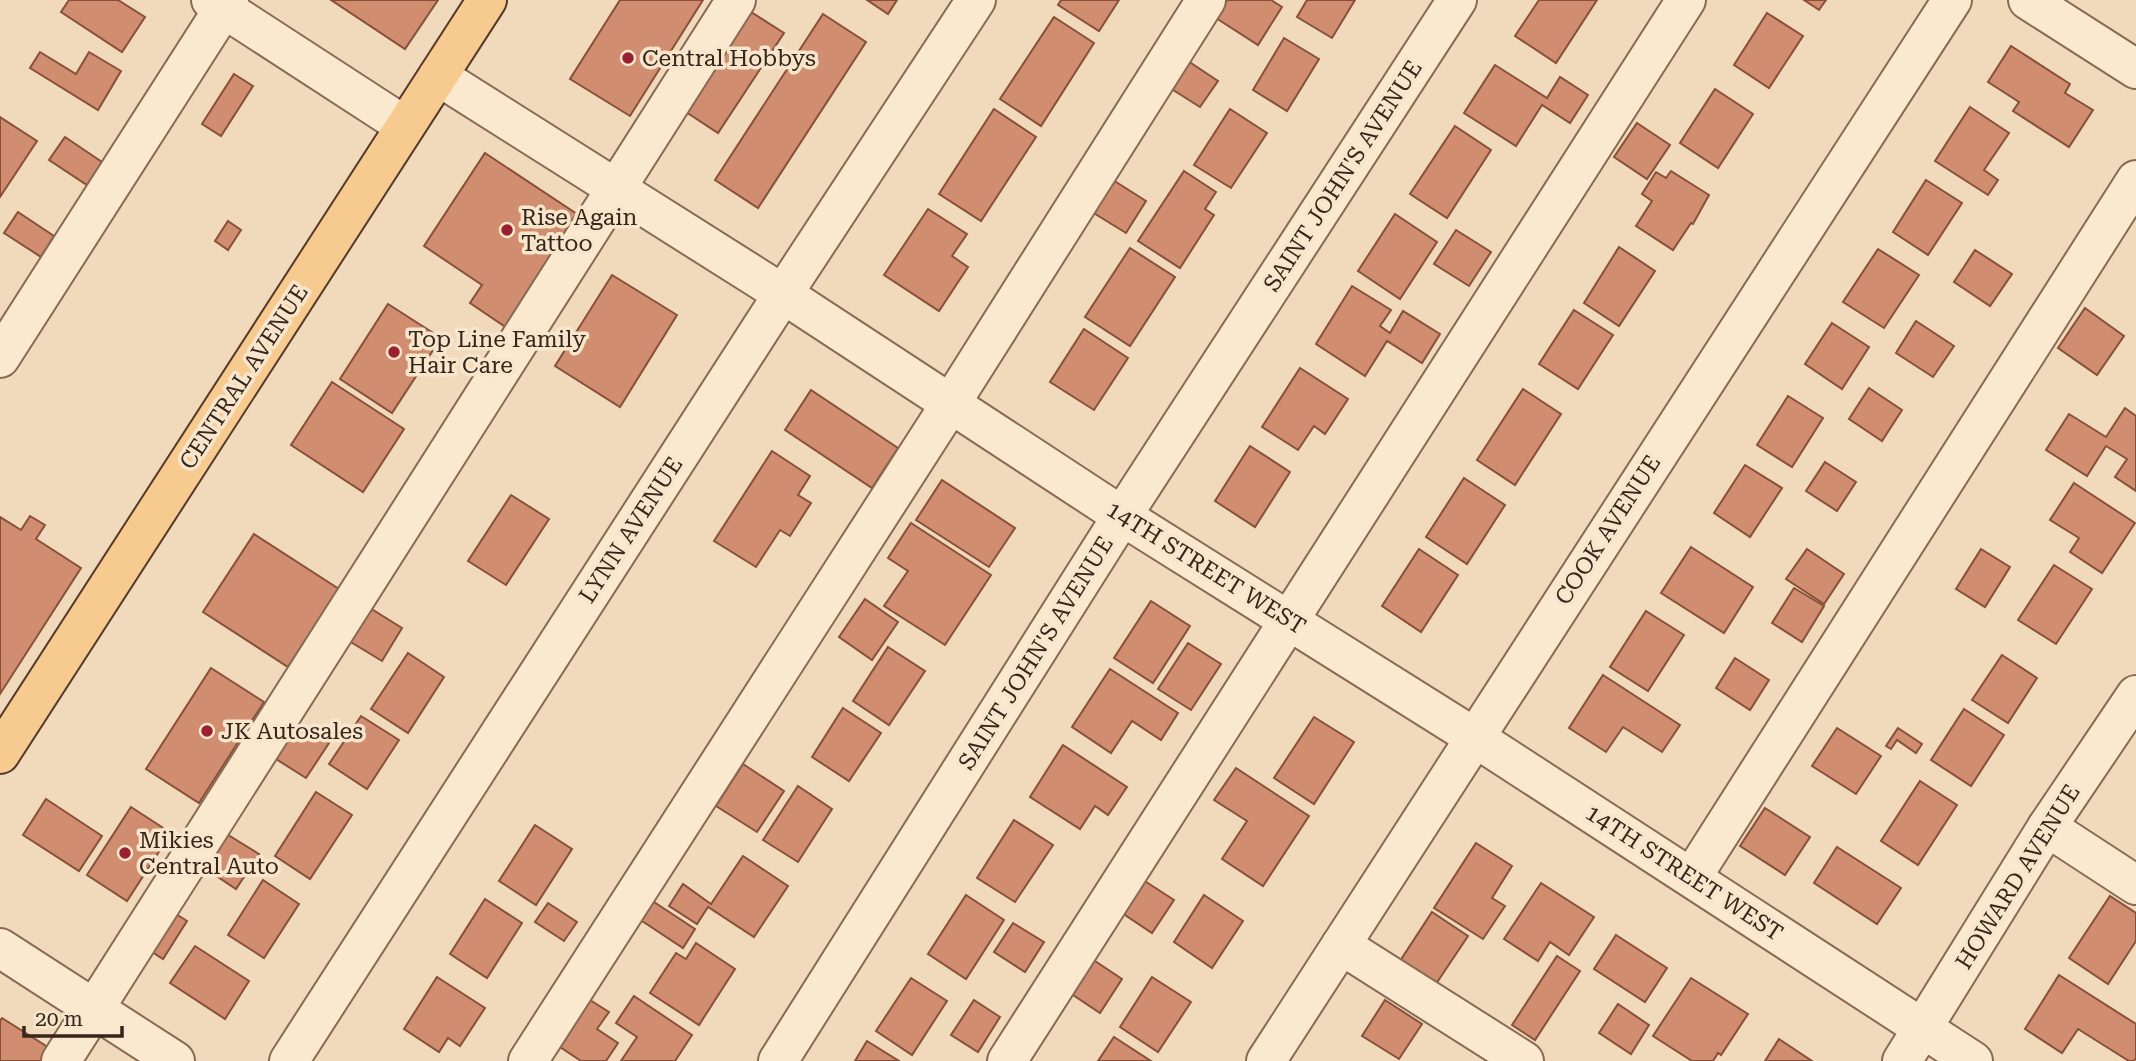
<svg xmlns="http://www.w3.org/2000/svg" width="2136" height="1061" viewBox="0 0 2136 1061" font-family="'Roboto Serif',serif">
	<rect width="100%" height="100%" fill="#f0dabb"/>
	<!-- building -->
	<g fill="#d08d6f" stroke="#885039" stroke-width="2">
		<path d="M69,0H118L145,17L122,52L61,12Z"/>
		<path d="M331,0H438L405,49Z"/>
		<path d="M620,0H703L630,116L570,79Z"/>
		<path d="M867,0H897L888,14Z"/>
		<path d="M1061,0H1119L1099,31L1058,5Z"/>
		<path d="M1227,0H1271L1282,7L1258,45L1216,18Z"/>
		<path d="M1307,0H1355L1332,38L1297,17Z"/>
		<path d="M1539,0H1597L1556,63L1515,36Z"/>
		<path d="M1804,0H1826L1819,10Z"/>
		<path d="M748,10L784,33L718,133L683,110Z"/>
		<path d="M1767,13L1803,36L1769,88L1734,65Z"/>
		<path d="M823,14L866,42L758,208L715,180Z"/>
		<path d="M1054,17L1094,43L1041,126L1000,99Z"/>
		<path d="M1284,38L1319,59L1287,111L1253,90Z"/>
		<path d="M2011,46L2070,84L2065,93L2093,110L2069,147L2013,111L2019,102L1988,82Z"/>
		<path d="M40,52L76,74L89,52L121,71L98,110L30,68Z"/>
		<path d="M1188,61L1218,81L1200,107L1170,88Z"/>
		<path d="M1495,65L1547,98L1560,77L1588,95L1570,123L1542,105L1516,146L1464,113Z"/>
		<path d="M234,74L253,86L221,136L202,124Z"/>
		<path d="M1715,89L1753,114L1718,168L1680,143Z"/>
		<path d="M1970,107L2009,133L1984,170L1998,180L1988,195L1935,161Z"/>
		<path d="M994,109L1036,137L981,221L939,194Z"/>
		<path d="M1230,109L1267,133L1231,188L1194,165Z"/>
		<path d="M0,117L37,141L0,197Z"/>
		<path d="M1637,123L1670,145L1647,179L1614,157Z"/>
		<path d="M1455,126L1491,150L1447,218L1410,194Z"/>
		<path d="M65,137L102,162L87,185L49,160Z"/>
		<path d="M485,153L580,216L507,328L470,303L482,285L424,246Z"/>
		<path d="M1184,171L1216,192L1205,209L1214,215L1180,268L1138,241Z"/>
		<path d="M1671,171L1709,195L1693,224L1691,223L1673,250L1636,226L1652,201L1642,194L1656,172L1666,178Z"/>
		<path d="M1113,180L1146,201L1126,233L1092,212Z"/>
		<path d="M1926,180L1962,203L1928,255L1893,232Z"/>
		<path d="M928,209L967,234L952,256L968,267L939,311L884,275Z"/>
		<path d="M18,212L54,236L41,257L4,233Z"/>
		<path d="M1395,214L1437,242L1400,299L1358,271Z"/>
		<path d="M228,221L241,230L228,250L215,241Z"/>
		<path d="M1456,230L1491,252L1469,286L1434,264Z"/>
		<path d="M1619,247L1655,271L1619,326L1584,303Z"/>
		<path d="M1130,248L1175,277L1130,346L1085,317Z"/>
		<path d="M1878,249L1919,275L1884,328L1843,302Z"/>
		<path d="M1975,250L2012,274L1990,306L1954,282Z"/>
		<path d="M612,275L677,315L620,407L555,366Z"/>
		<path d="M1352,286L1391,310L1380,326L1390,333L1403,311L1440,334L1422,363L1387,341L1365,376L1316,344Z"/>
		<path d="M388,304L441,338L392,413L340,379Z"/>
		<path d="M2085,308L2124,336L2097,375L2058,348Z"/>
		<path d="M1574,310L1613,335L1578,389L1539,364Z"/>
		<path d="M1916,321L1954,346L1933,377L1896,353Z"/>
		<path d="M1832,323L1869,347L1842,389L1805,364Z"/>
		<path d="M1084,329L1128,358L1094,410L1050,382Z"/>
		<path d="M1300,368L1348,399L1325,434L1314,426L1298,450L1262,427Z"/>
		<path d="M332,382L404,429L363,492L291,445Z"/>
		<path d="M1869,388L1902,410L1882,441L1849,419Z"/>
		<path d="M1523,389L1561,414L1515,485L1477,460Z"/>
		<path d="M811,390L898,448L872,488L785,430Z"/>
		<path d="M1788,396L1823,418L1792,467L1757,445Z"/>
		<path d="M2125,408L2136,416V491L2115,477L2127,459L2106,446L2087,476L2046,450L2069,414L2106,437Z"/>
		<path d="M1250,446L1290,472L1255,527L1215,501Z"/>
		<path d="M772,451L810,476L798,495L811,503L790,536L780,530L756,567L714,541Z"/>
		<path d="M1825,462L1856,482L1837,511L1806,491Z"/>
		<path d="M1745,465L1782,488L1750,537L1714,513Z"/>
		<path d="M1464,478L1505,505L1467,564L1426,537Z"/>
		<path d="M942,480L1015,528L989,567L916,520Z"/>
		<path d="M2074,483L2135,523L2102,573L2070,552L2079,538L2050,520Z"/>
		<path d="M511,495L549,519L506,585L468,561Z"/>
		<path d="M30,516L45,525L36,539L81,568L0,694V517L21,530Z"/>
		<path d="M911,523L991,575L945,645L884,606L908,571L888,558Z"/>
		<path d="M254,534L339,589L288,667L203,612Z"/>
		<path d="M1691,547L1753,587L1724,633L1661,593Z"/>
		<path d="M1419,549L1458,575L1421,632L1382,606Z"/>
		<path d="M1807,549L1844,574L1824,604L1786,579Z"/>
		<path d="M1981,549L2010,567L1985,607L1956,589Z"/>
		<path d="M2054,565L2092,589L2056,644L2018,620Z"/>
		<path d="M1794,588L1824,606L1802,642L1772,623Z"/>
		<path d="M865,599L898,622L872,660L839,637Z"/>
		<path d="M1151,601L1190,626L1153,683L1114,658Z"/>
		<path d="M370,608L402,628L382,661L349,641Z"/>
		<path d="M1646,611L1684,635L1648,691L1610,667Z"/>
		<path d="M1188,643L1221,664L1191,710L1158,689Z"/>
		<path d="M888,647L925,671L889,725L853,701Z"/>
		<path d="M408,653L444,677L408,733L371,709Z"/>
		<path d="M2002,655L2037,678L2008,723L1972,700Z"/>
		<path d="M1735,658L1769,680L1750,710L1716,688Z"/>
		<path d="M211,668L264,702L199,803L146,769Z"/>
		<path d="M1110,669L1178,713L1161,740L1132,721L1111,753L1072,727Z"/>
		<path d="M1603,675L1680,725L1662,752L1623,727L1606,752L1569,728Z"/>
		<path d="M843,708L881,733L849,781L812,757Z"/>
		<path d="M1964,709L2004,735L1971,786L1931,760Z"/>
		<path d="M361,716L399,740L367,789L329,764Z"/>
		<path d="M1314,717L1354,742L1314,804L1274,778Z"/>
		<path d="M290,719L329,743L306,778L268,754Z"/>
		<path d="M1837,728L1881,756L1856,794L1812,766Z"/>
		<path d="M1898,728L1922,744L1916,753L1897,740L1891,749L1886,746Z"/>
		<path d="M1063,745L1127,787L1108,815L1095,806L1080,829L1030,797Z"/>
		<path d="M743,764L784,791L757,832L716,806Z"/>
		<path d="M1236,768L1309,816L1263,886L1222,859L1247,821L1214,800Z"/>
		<path d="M1920,781L1957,805L1918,865L1881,841Z"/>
		<path d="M798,786L832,809L798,862L763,840Z"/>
		<path d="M316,792L352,815L310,879L275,856Z"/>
		<path d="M46,799L102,836L79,871L23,835Z"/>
		<path d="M131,807L171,833L127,901L87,875Z"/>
		<path d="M1765,808L1810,837L1785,875L1740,846Z"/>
		<path d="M1014,820L1053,845L1015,902L977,878Z"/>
		<path d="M535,825L572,849L536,905L499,881Z"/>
		<path d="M225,833L259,854L236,889L203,867Z"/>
		<path d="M1476,843L1512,866L1492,898L1505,906L1483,939L1434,908Z"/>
		<path d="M1837,847L1901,888L1877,924L1814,883Z"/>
		<path d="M743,856L788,886L754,937L708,907L697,924L669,906L683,884L711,904Z"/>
		<path d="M1137,876L1174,900L1152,933L1116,909Z"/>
		<path d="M263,880L299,904L264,958L228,935Z"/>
		<path d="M1541,883L1594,917L1569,955L1550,942L1538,961L1504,939Z"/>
		<path d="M966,895L1004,920L966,979L928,954Z"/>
		<path d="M1204,895L1243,921L1212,968L1174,942Z"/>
		<path d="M2110,896L2136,913V941L2108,984L2069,958Z"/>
		<path d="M485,899L522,923L487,978L450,954Z"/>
		<path d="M651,900L695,929L683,948L639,919Z"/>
		<path d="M548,903L577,922L564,941L535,922Z"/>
		<path d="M168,909L187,921L163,959L143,946Z"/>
		<path d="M1432,912L1468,936L1436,984L1400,961Z"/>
		<path d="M1013,923L1044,942L1025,972L994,952Z"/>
		<path d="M1616,935L1667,968L1645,1002L1594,969Z"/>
		<path d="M696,943L735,969L699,1025L650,993L676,953L686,959Z"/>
		<path d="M195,946L249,981L225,1019L170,983Z"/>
		<path d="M1557,956L1580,971L1535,1040L1512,1025Z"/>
		<path d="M1089,957L1122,979L1100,1013L1067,991Z"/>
		<path d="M2059,975L2136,1024V1058L2134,1061H2129L2078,1029L2062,1053L2025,1029Z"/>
		<path d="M437,977L485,1008L460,1046L448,1038L439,1052L404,1029Z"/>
		<path d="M1152,977L1191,1002L1158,1052L1120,1027Z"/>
		<path d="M911,978L947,1001L912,1055L876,1031Z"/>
		<path d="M1691,978L1748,1014L1721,1055L1718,1053L1713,1061H1692L1653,1036Z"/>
		<path d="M634,996L692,1035L675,1061H621L637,1037L616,1023Z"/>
		<path d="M590,1000L609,1012L597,1029L618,1043L606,1061H581L560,1047Z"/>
		<path d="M974,1000L1000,1017L978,1052L951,1035Z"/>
		<path d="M1385,1000L1422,1024L1399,1059L1362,1036Z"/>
		<path d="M1618,1004L1649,1025L1631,1054L1599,1033Z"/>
		<path d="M2,1018L54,1051L47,1061H0V1021Z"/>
		<path d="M1114,1037L1151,1061H1098Z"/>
		<path d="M1779,1039L1812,1061H1765Z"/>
		<path d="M867,1041L899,1061H855Z"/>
	</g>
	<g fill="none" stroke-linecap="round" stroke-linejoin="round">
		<defs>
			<g id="minor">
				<path d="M211,0L405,126"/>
				<path d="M2028,0L2136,69"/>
				<path d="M438,76L783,294L1122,516L1474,737L1973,1061"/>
				<path d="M0,358L229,0"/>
				<path d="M2047,827L2136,885"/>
				<path d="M1692,877L2136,180"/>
				<path d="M1341,945L1524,1061"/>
				<path d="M0,948L175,1061"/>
				<path d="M61,1061L736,0"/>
				<path d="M289,1061L783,294L976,0"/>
				<path d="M528,1061L951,403L1206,0"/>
				<path d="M778,1061L1122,516L1457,0"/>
				<path d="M1007,1061L1686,0"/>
				<path d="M1266,1061L1952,0"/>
				<path d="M1902,1061L2047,827L2136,695"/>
			</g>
			<path id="major" d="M0,754L487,0"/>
		</defs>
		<!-- minor casing -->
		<use href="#minor" stroke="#886a54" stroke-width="42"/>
		<!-- major casing -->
		<use href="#major" stroke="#553929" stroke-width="42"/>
		<!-- minor -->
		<use href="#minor" stroke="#fbe9cf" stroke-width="38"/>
		<!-- major -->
		<use href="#major" stroke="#f7cb90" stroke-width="38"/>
	</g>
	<!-- markers -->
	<g fill="#9a2130" stroke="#f7e6cb" stroke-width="2.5">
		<circle cx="628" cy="58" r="7"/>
		<circle cx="507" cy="230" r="7"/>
		<circle cx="394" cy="352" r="7"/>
		<circle cx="207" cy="731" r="7"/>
		<circle cx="125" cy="853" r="7"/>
	</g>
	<g text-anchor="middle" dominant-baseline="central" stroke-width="7" stroke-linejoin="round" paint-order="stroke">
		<!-- poi labels -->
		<g font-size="23" fill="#36251a" stroke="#f7e6cb" text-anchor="start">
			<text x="642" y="58">Central Hobbys</text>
			<text x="521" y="217">Rise Again<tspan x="521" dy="26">Tattoo</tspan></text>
			<text x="408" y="339">Top Line Family<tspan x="408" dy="26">Hair Care</tspan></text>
			<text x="221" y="731">JK Autosales</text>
			<text x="139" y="840">Mikies<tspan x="139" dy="26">Central Auto</tspan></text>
		</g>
		<!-- street labels -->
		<g font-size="23" fill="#36251a" stroke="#f7e6cb">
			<text transform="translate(1343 176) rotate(-57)">SAINT JOHN'S AVENUE</text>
			<text transform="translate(244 377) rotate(-57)">CENTRAL AVENUE</text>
			<text transform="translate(631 530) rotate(-57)">LYNN AVENUE</text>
			<text transform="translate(1608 530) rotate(-57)">COOK AVENUE</text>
			<text transform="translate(1206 568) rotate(32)">14TH STREET WEST</text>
			<text transform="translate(1036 653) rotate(-58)">SAINT JOHN'S AVENUE</text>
			<text transform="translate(1684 873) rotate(33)">14TH STREET WEST</text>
			<text transform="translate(2018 877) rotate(-58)">HOWARD AVENUE</text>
		</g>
	</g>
	<!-- scale -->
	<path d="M24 1026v10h98v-10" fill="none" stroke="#36251a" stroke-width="3.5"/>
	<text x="35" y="1026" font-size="21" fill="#36251a" stroke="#f7e6cb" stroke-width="5" paint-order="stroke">20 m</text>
</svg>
